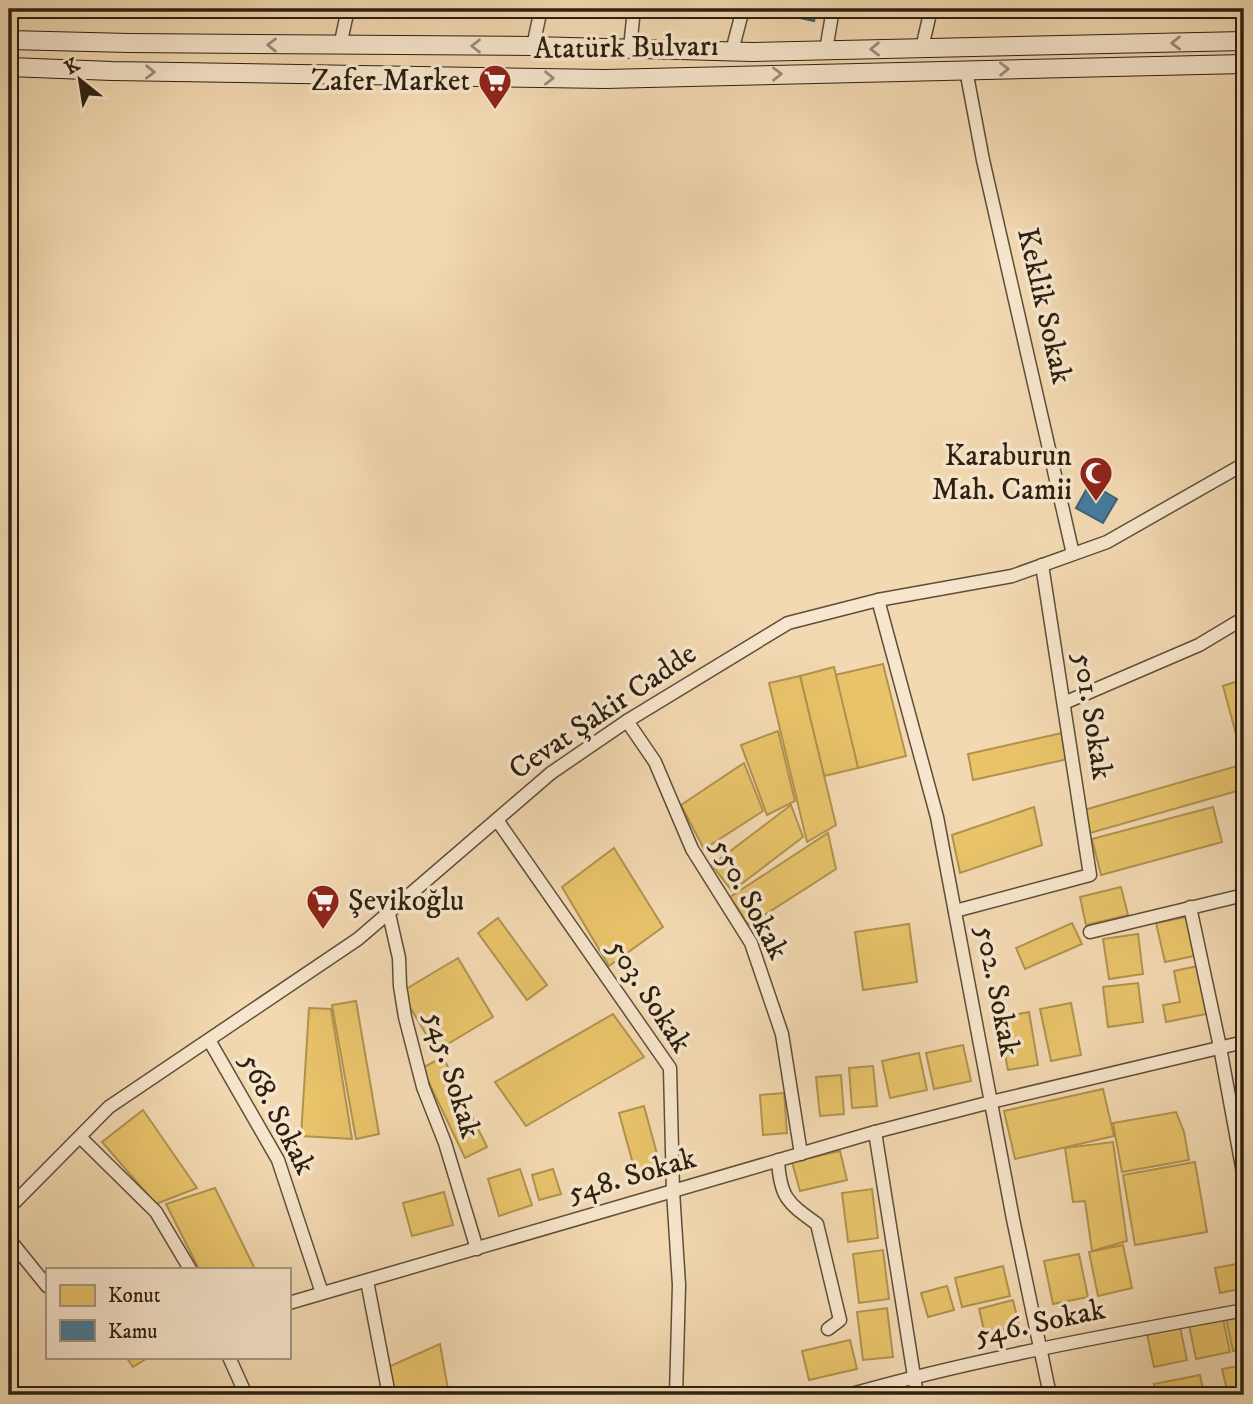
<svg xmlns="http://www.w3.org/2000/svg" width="1253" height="1404" viewBox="0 0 1253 1404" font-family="'IM FELL DW Pica',serif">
	<rect width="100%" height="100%" fill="#f3d9b2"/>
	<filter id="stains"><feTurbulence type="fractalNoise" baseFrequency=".00286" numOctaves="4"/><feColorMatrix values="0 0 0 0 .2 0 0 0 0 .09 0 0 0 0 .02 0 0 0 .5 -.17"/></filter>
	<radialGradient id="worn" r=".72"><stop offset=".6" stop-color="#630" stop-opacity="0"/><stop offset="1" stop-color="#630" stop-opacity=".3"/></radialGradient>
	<!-- homes -->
	<g fill="#e9c46a" stroke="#b1934f" stroke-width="2">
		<path d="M883,664L906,756L858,768L835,675Z"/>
		<path d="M834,667L858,768L824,776L800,676Z"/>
		<path d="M800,676L836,825L807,842L769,683Z"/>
		<path d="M1244,679V732L1236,734L1223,686Z"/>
		<path d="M778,731L795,801L767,815L741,745Z"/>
		<path d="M1062,733L1068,759L973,780L968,754Z"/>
		<path d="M744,763L763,811L704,849L681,805Z"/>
		<path d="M1244,764V789L1090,833L1084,810Z"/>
		<path d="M791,805L803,837L732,891L712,865Z"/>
		<path d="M1034,807L1042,845L960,873L952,835Z"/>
		<path d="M1213,807L1222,842L1101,875L1092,839Z"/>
		<path d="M828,833L836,869L749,925L730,897Z"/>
		<path d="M614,848L663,927L609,966L562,887Z"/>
		<path d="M1121,887L1128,915L1086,925L1080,897Z"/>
		<path d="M1191,916L1199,955L1165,962L1156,923Z"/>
		<path d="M498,918L547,985L527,1000L478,933Z"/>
		<path d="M1072,923L1082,944L1025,969L1016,948Z"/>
		<path d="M909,924L917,982L863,990L855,932Z"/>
		<path d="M1138,934L1143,974L1109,979L1103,939Z"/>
		<path d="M458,958L493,1017L436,1051L401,992Z"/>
		<path d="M1202,965L1211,1013L1166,1022L1163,1005L1180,1002L1174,971Z"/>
		<path d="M1138,983L1143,1022L1108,1027L1103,987Z"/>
		<path d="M356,1001L379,1134L356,1139L332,1005Z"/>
		<path d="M1071,1003L1081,1055L1051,1061L1040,1009Z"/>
		<path d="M309,1008L331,1009L352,1139L301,1136Z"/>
		<path d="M1029,1012L1038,1065L1008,1070L998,1018Z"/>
		<path d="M613,1014L644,1057L526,1126L495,1082Z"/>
		<path d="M963,1045L971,1081L934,1089L926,1053Z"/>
		<path d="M919,1053L927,1090L890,1098L882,1061Z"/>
		<path d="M443,1057L487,1147L465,1158L422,1068Z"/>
		<path d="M873,1066L877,1106L852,1108L849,1068Z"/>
		<path d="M841,1075L844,1114L820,1116L816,1077Z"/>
		<path d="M1103,1089L1114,1136L1015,1159L1004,1111Z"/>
		<path d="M784,1093L787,1133L763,1135L760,1095Z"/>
		<path d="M644,1106L660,1165L635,1171L619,1113Z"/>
		<path d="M143,1110L197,1188L156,1204L102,1142Z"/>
		<path d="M1176,1112L1184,1132L1189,1160L1122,1172L1113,1123Z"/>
		<path d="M1113,1142L1127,1241L1092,1251L1085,1201L1073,1202L1065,1148Z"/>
		<path d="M840,1151L847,1180L800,1191L792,1162Z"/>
		<path d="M1195,1162L1207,1232L1135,1245L1123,1175Z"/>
		<path d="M520,1169L532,1205L499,1216L488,1179Z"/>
		<path d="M553,1169L561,1194L539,1200L532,1175Z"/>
		<path d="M215,1188L255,1269H199L166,1204Z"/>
		<path d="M872,1189L878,1238L848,1242L842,1193Z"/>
		<path d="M444,1192L453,1225L412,1236L403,1203Z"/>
		<path d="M1123,1245L1132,1288L1098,1296L1089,1252Z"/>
		<path d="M883,1250L889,1299L859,1303L853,1254Z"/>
		<path d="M1079,1254L1088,1297L1053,1304L1044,1261Z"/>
		<path d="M1242,1263L1244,1288L1220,1293L1215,1268Z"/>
		<path d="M1003,1266L1010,1296L962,1307L955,1278Z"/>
		<path d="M947,1286L954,1310L928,1317L921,1293Z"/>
		<path d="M1013,1300L1019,1325L985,1334L979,1309Z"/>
		<path d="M887,1308L893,1357L863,1360L857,1312Z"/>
		<path d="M1244,1314V1349L1233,1351L1226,1318Z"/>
		<path d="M1223,1319L1230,1352L1196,1359L1189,1325Z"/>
		<path d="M1180,1327L1187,1360L1154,1367L1147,1334Z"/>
		<path d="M850,1340L857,1369L809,1380L802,1351Z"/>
		<path d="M440,1344L449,1395H393L388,1367Z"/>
		<path d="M126,1357H149L133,1367Z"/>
		<path d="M1244,1365V1391L1228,1394L1222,1369Z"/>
		<path d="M1200,1375L1204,1395H1156L1154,1384Z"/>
	</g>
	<!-- public -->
	<g fill="#457b9d" stroke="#3e6073" stroke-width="2">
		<path d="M774,9H817L814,21L773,12Z"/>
		<path d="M1090,483L1117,499L1103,523L1076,508Z"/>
	</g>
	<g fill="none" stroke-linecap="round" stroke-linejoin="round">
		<defs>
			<g id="street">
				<path d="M340,46L348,9"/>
				<path d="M533,46L541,9"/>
				<path d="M630,48L634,9"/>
				<path d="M922,48L931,9"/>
				<path d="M826,50L833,9"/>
				<path d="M732,51L743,9"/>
				<path d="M966,70L983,160L1073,554"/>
				<path d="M878,600L937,817L1013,1219L1050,1395"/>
				<path d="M1064,703L1199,645L1244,618"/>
				<path d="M627,721L655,762L692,849L751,943L782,1034L801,1154"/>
				<path d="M497,820L670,1068L673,1191L679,1285L676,1395"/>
				<path d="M1190,907L1220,1047L1244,1178"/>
				<path d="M955,911L1090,875L1042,565"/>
				<path d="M389,914L399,958L400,986L405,1017L423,1087L445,1143L477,1249"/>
				<path d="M1090,932L1244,895"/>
				<path d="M209,1040L278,1160L322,1293"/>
				<path d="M875,1132L917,1395"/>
				<path d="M80,1137L156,1212L190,1269"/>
				<path d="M778,1160C780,1198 788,1203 817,1224L840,1320L828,1329"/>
				<path d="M9,1208L109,1107L358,939L551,773L627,721L788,623L878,600L1012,576L1107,542L1244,464"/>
				<path d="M9,1239L47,1286"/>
				<path d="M367,1281L389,1395"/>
				<path d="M289,1303L875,1132L991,1102L1244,1042"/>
				<path d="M229,1357L246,1395"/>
				<path d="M848,1395C978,1358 1111,1335 1244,1310"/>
			</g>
			<g id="secondary">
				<path d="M9,40L129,43L533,46L752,52L1244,41"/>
				<path d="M9,67L112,71L605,79L1244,64"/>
			</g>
		</defs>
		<!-- street casing -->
		<use href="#street" stroke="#5e4e38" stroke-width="15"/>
		<!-- secondary casing -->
		<use href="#secondary" stroke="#2d2010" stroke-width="20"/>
		<!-- street -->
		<use href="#street" stroke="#f7e6cd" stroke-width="12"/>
		<!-- secondary -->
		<use href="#secondary" stroke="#f7e6cd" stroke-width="18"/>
	</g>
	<!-- one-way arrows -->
	<defs><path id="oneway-chevron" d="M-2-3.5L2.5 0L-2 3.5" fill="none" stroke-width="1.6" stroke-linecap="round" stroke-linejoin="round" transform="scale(1.75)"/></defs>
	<g stroke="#9c8d78">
		<use href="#oneway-chevron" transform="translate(1176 43) rotate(179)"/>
		<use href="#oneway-chevron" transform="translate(272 45) rotate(-179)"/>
		<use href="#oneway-chevron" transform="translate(476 46) rotate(-180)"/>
		<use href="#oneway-chevron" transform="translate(875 49) rotate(179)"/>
		<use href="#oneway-chevron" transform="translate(1004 69) rotate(-1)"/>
		<use href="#oneway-chevron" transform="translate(150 72) rotate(1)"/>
		<use href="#oneway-chevron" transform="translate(777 74) rotate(-1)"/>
		<use href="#oneway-chevron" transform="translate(549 78) rotate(1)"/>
	</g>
	<!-- icons -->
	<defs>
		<symbol id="supermarket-pin" viewBox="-11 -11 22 30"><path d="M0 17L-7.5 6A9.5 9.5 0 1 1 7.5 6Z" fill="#8f2418" stroke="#f7e6cd"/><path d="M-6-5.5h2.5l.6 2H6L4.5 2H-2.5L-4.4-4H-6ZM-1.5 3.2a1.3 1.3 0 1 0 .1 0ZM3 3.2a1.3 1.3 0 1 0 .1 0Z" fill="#fff"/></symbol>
		<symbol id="mosque-pin" viewBox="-11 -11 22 30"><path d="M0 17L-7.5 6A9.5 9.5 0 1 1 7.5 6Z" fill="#8f2418" stroke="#f7e6cd"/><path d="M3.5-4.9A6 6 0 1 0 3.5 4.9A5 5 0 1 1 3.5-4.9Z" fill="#fff"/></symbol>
	</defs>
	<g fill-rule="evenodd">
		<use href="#supermarket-pin" x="476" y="62" width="38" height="52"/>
		<use href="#mosque-pin" x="1077" y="454" width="38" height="52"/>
		<use href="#supermarket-pin" x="304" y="882" width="38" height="52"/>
	</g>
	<g text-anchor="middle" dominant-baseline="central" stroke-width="7" stroke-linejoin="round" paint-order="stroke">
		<!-- street labels -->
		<g font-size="30" fill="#2d2010" stroke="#f7e6cd">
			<text transform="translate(626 48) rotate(-1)">Atatürk Bulvarı</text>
			<text transform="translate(1044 306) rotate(77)">Keklik Sokak</text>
			<text transform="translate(603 712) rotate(-34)">Cevat Şakir Cadde</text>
			<text transform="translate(1092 716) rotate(81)">501. Sokak</text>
			<text transform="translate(749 899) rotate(62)">550. Sokak</text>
			<text transform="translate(997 991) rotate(79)">502. Sokak</text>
			<text transform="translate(649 996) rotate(57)">503. Sokak</text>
			<text transform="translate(452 1075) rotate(73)">545. Sokak</text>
			<text transform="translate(277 1114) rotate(63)">568. Sokak</text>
			<text transform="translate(632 1176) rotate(-16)">548. Sokak</text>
			<text transform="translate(1040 1323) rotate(-12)">546. Sokak</text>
		</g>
		<!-- poi labels -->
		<g font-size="30" fill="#2d2010" stroke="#f7e6cd" text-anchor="end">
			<text x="470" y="81">Zafer Market</text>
			<text x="1072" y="456">Karaburun<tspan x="1072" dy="34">Mah. Camii</tspan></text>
			<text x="348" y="901" text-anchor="start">Şevikoğlu</text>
		</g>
	</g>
	<!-- margin -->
	<rect width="1253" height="1404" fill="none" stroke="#f3d9b2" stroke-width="35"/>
	<rect x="10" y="10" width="1232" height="1383" fill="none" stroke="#2d2010" stroke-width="3.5"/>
	<rect x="18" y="18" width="1218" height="1369" fill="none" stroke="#2d2010" stroke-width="2"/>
	<!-- legend -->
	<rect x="46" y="1268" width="245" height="91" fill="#f7e6cd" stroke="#a69781" stroke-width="2"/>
	<rect x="60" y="1285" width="35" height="21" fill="#e9c46a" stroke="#a69781" stroke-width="2"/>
	<text x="108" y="1302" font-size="21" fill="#2d2010">Konut</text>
	<rect x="60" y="1320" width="35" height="21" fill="#457b9d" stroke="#a69781" stroke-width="2"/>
	<text x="108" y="1338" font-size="21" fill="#2d2010">Kamu</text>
	<!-- north arrow -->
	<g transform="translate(80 80) rotate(330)" stroke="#f7e6cd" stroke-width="5" paint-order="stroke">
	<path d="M0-5L12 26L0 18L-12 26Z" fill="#2d2010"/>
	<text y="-10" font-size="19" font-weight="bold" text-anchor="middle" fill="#2d2010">K</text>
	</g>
	<rect width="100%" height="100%" filter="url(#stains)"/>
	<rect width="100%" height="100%" fill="url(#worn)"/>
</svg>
